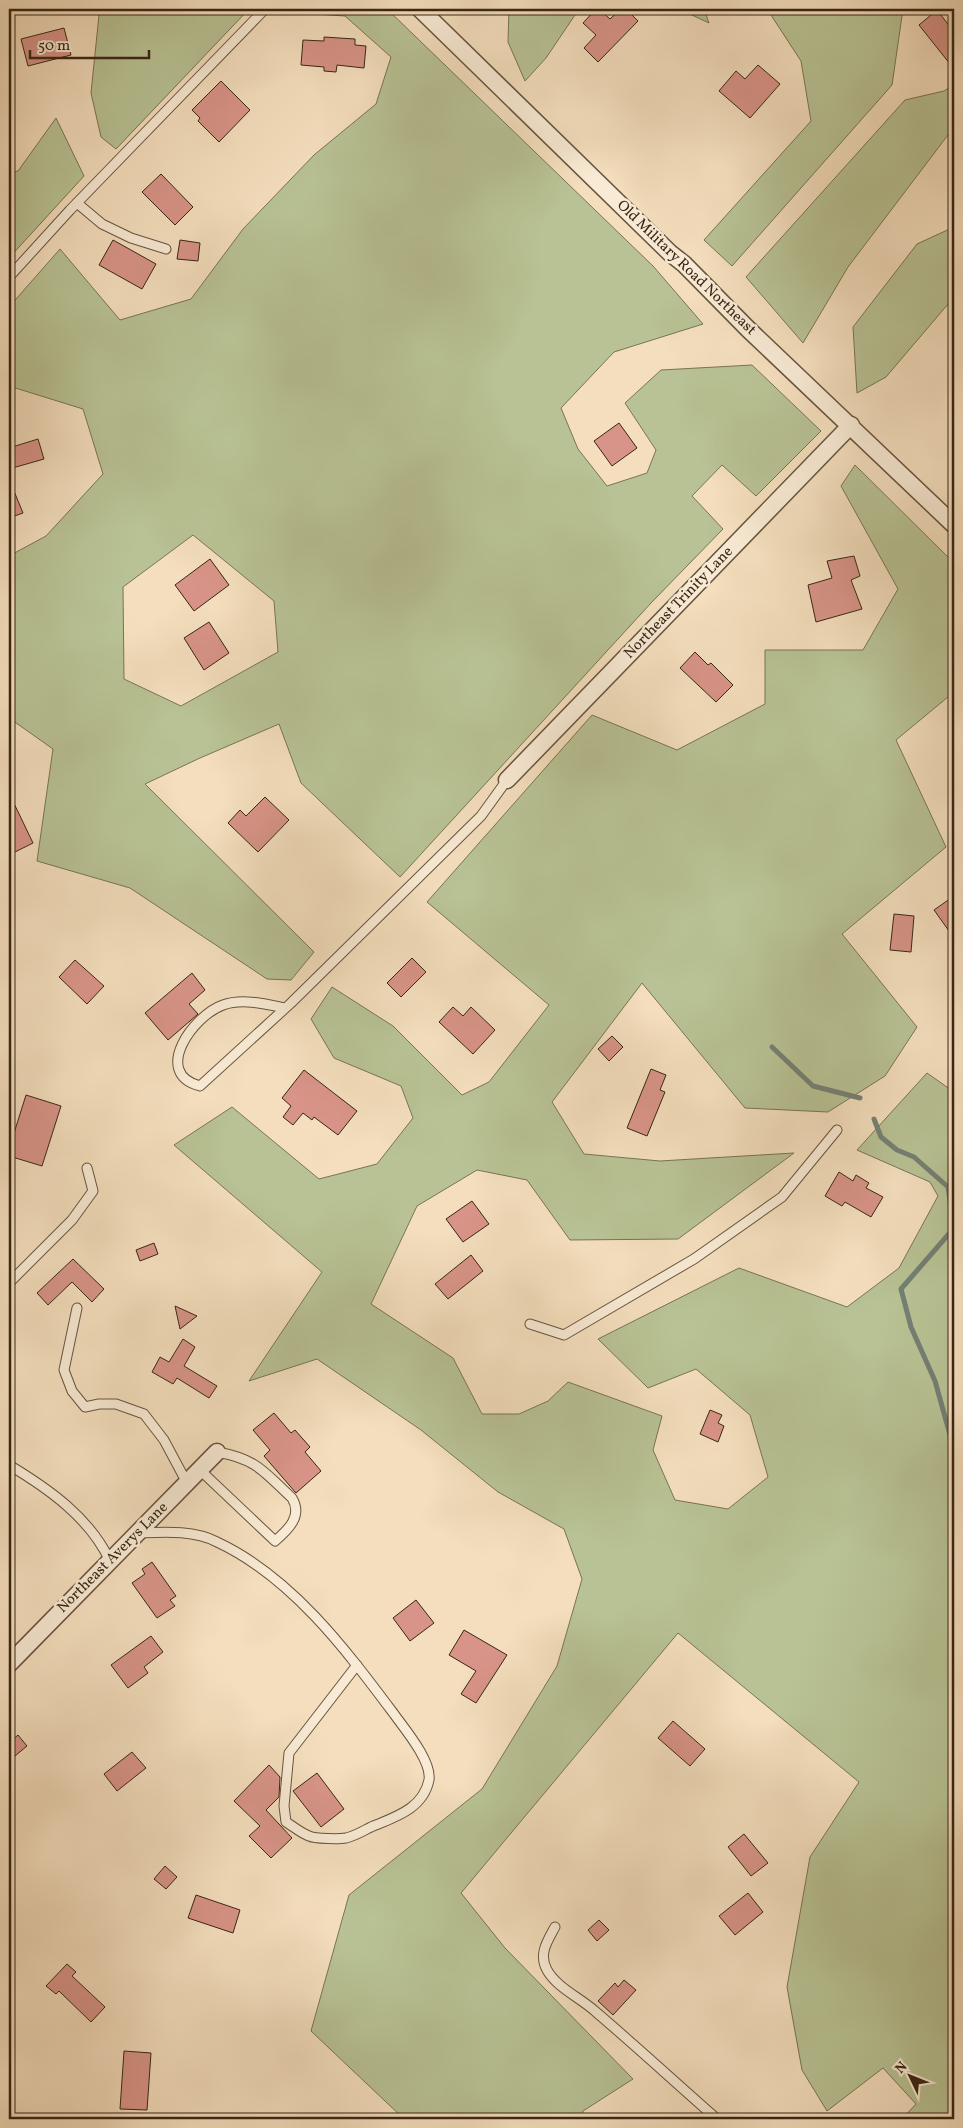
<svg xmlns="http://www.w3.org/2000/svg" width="963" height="2128" viewBox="0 0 963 2128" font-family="Vollkorn,serif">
	<rect width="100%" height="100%" fill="#f4debd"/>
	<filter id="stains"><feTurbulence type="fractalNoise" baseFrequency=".004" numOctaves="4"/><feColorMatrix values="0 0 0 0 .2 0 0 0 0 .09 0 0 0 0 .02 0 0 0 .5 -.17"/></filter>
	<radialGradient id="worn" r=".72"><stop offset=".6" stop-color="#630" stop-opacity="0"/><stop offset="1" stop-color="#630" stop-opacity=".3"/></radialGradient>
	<!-- green -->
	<g fill="#b8c294" stroke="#787454" fill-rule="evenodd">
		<path d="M119,9H249L116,149L101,137L91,93L99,15Z"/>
		<path d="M287,9H387L653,266L703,324L614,352L561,408L578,449L607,486L647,473L656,450L625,403L661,370L752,365L821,431L756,496L722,465L692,496L723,529L651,603L400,877L301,783L279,724L200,758L145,784L314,952L291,980L267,979L130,888L37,861L53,749L9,718V556L46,536L103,474L83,409L9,386V307L60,249L120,320L191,299L243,229L314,155L376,104L391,57L345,16L284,12ZM193,535L274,601L278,652L181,706L124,679L123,587Z"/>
		<path d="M509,9H579L546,58L525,81L508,42Z"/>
		<path d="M679,9H704L709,23Z"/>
		<path d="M767,9H903L892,85L732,266L704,240L811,121L801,61Z"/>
		<path d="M954,85V127L848,267L803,343L746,277L905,100L944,91Z"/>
		<path d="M56,118L84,176L9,258V173L18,171Z"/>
		<path d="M954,227V297L886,377L857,393L853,327L917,244Z"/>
		<path d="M855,465L954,563V692L896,740L946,847L842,934L917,1027L885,1076L828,1112L745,1108L642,983L552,1102L584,1154L660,1161L794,1153L678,1239L570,1240L527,1180L477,1170L417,1206L371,1304L453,1358L482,1414H519L548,1401L568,1382L662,1416L653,1450L675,1500L728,1509L768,1477L750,1415L696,1369L648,1388L598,1339L739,1268L847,1307L899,1268L938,1196L930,1182L857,1150L927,1073L954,1092V2119H902L916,2104L883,2068L827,2111L802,2070L787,1987L810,1857L859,1782L678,1633L461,1893L505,1948L633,2079L583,2111L581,2119H404L311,2031L349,1895L482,1789L557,1666L582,1579L564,1529L498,1492L421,1430L317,1359L249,1381L322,1272L174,1145L232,1107L319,1179L377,1164L413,1118L401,1086L334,1058L311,1019L332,987L393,1026L462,1095L489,1082L549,1005L427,902L592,715L677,750L765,704V650H863L898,589L841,486Z"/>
	</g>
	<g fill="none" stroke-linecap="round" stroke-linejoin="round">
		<!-- stream -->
		<g stroke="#748074" stroke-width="5">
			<path d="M772,1047L813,1086L860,1098"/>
			<path d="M874,1119L881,1137L897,1150L914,1157L948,1187L954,1228L901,1289L911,1327L935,1381L954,1449"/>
		</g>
	</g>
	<!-- building -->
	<g fill="#d89488" stroke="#382615">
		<path d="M596,9H599L610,19L621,9H626L638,21L598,62L584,48L596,35L583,23Z"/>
		<path d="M937,10L954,32V69L919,25Z"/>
		<path d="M64,28L71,55L28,66L21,39Z"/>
		<path d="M324,37L355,39V45L366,46L364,68L337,65L336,72L324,71V67L301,65L303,40L324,41Z"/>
		<path d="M758,65L780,84L750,118L719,91L736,71L745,79Z"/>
		<path d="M221,81L250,110L219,142L198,121L200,118L192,110Z"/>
		<path d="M161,174L193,207L175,225L142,192Z"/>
		<path d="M113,240L156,264L142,289L99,265Z"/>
		<path d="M180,240L200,243L198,261L177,259Z"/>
		<path d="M619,423L637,448L612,466L594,441Z"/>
		<path d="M38,439L44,459L9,469V448Z"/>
		<path d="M9,479L23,513L9,518Z"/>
		<path d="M854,556L860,576L851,580L862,609L816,622L808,585L832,578L827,561Z"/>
		<path d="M210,559L229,585L194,611L175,585Z"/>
		<path d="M209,622L229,653L204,670L184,638Z"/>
		<path d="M695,652L708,665L711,663L733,685L716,702L680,668Z"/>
		<path d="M9,793L33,843L9,855Z"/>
		<path d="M265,797L289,820L258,852L228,823L240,810L246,816Z"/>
		<path d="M954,896V938L934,910Z"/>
		<path d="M894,914L914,916L911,952L890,950Z"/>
		<path d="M412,958L426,972L401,997L387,983Z"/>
		<path d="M75,960L104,986L87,1004L59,977Z"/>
		<path d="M192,973L205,990L189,1004L198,1014L168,1040L145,1013Z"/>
		<path d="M453,1007L463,1016L471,1007L495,1030L473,1054L439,1022Z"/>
		<path d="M612,1036L623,1047L609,1061L598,1049Z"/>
		<path d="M651,1069L666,1075L660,1090L665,1092L647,1136L627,1128Z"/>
		<path d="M304,1070L357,1111L338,1135L314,1117L312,1120L303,1113L293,1125L283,1117L291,1106L282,1098Z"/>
		<path d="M26,1095L61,1106L42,1166L9,1156V1149Z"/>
		<path d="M839,1172L853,1181L856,1175L869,1183L866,1188L883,1197L871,1217L845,1202L842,1206L825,1196Z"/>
		<path d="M472,1201L489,1224L463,1242L446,1219Z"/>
		<path d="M154,1243L158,1254L140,1261L136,1250Z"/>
		<path d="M471,1255L483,1271L448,1299L435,1284Z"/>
		<path d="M73,1259L104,1289L92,1302L72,1282L48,1305L37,1293Z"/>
		<path d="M175,1306L197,1316L180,1329Z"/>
		<path d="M183,1339L195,1347L184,1366L217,1386L209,1398L177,1378L173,1384L152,1372L160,1357L169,1362Z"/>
		<path d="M710,1410L722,1415L718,1423L724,1426L718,1442L700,1434Z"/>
		<path d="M274,1413L291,1433L295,1430L310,1447L305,1452L321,1471L296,1493L264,1456L270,1450L253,1430Z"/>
		<path d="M152,1562L176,1596L170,1600L175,1606L157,1618L132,1583L145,1574L142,1569Z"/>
		<path d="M416,1600L434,1623L410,1641L393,1618Z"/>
		<path d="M464,1630L507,1655L476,1703L461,1694L476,1671L449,1655Z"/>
		<path d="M151,1636L163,1652L144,1667L148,1673L128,1688L111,1665Z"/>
		<path d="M673,1721L705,1749L690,1766L658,1738Z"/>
		<path d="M18,1735L27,1746L9,1761V1743Z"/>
		<path d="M132,1752L146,1768L117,1791L104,1774Z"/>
		<path d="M269,1765L280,1777L279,1797L266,1810L292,1838L271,1858L249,1836L260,1826L234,1801Z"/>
		<path d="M317,1773L344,1809L321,1827L293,1791Z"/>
		<path d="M744,1834L768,1863L751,1876L728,1847Z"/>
		<path d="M165,1866L177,1877L166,1889L154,1879Z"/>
		<path d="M748,1893L763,1912L735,1935L719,1916Z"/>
		<path d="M196,1895L240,1910L233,1933L188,1918Z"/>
		<path d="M599,1920L609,1930L597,1941L588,1930Z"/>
		<path d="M67,1964L76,1972L72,1976L105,2007L91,2022L59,1991L56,1994L46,1986Z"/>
		<path d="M624,1980L636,1990L613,2015L598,2001L615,1983L618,1987Z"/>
		<path d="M124,2051L151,2053L147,2110L120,2109Z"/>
	</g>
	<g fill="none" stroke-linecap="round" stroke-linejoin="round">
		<defs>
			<g id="service">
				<path d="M77,203L102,224L131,238L166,249"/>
				<path d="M9,277L70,210L265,9"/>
				<path d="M285,1008C266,1004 242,998 223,1005C194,1015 151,1073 200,1086L291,1003L481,816L507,780"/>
				<path d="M9,1283L72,1220L93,1191L87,1168"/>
				<path d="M77,1308L64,1370L72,1391L85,1407L99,1404H116L144,1414L164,1440L187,1483"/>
				<path d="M530,1324L564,1335L694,1259L782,1197L837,1130"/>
				<path d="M9,1465C49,1489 90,1518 110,1561"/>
				<path d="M200,1470L275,1541C288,1530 303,1516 292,1498C264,1472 257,1459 217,1452"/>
				<path d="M139,1533C165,1532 194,1530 217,1542C292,1577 346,1650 394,1714C404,1728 432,1761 429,1780C423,1809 395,1817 371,1827C363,1831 355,1836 346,1838C340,1839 315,1839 309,1836C301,1833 294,1827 286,1822L284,1806L289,1753L357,1665"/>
				<path d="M555,1927C548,1940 538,1954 547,1970C557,1988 581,1998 596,2012C637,2047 676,2083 717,2119"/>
			</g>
			<g id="minor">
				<path d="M420,9L670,253L684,264L748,329L954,525"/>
				<path d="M507,780L851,425"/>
				<path d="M9,1664L217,1452"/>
			</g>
		</defs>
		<!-- service casing -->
		<use href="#service" stroke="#67543f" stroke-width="11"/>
		<!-- minor casing -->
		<use href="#minor" stroke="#67543f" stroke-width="19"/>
		<!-- service -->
		<use href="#service" stroke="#f8ead4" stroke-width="9"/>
		<!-- minor -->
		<use href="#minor" stroke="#f8ead4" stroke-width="16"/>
	</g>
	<g text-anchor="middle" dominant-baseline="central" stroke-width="5" stroke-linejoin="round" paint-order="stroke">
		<!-- street labels -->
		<g font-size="15" fill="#382615" stroke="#f8ead4">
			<text transform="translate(686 268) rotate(44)">Old Military Road Northeast</text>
			<text transform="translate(679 603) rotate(-46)">Northeast Trinity Lane</text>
			<text transform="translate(113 1558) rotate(-45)">Northeast Averys Lane</text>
		</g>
	</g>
	<!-- margin -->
	<rect width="963" height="2128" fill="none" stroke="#f4debd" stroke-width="30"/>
	<rect x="10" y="10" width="943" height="2108" fill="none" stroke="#382615" stroke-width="2.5"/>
	<rect x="15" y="15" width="933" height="2098" fill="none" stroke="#382615"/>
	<!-- north arrow -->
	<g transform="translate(910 2076) rotate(313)" stroke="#f8ead4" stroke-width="4" paint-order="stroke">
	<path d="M0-4L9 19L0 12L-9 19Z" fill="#382615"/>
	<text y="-8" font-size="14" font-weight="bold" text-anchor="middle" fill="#382615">N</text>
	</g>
	<!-- scale -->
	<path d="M30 50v8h119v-8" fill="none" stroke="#382615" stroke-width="2.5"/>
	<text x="38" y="50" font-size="15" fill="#382615" stroke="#f8ead4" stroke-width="4" paint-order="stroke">50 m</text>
	<rect width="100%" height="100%" filter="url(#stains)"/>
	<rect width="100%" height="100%" fill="url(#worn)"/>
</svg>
